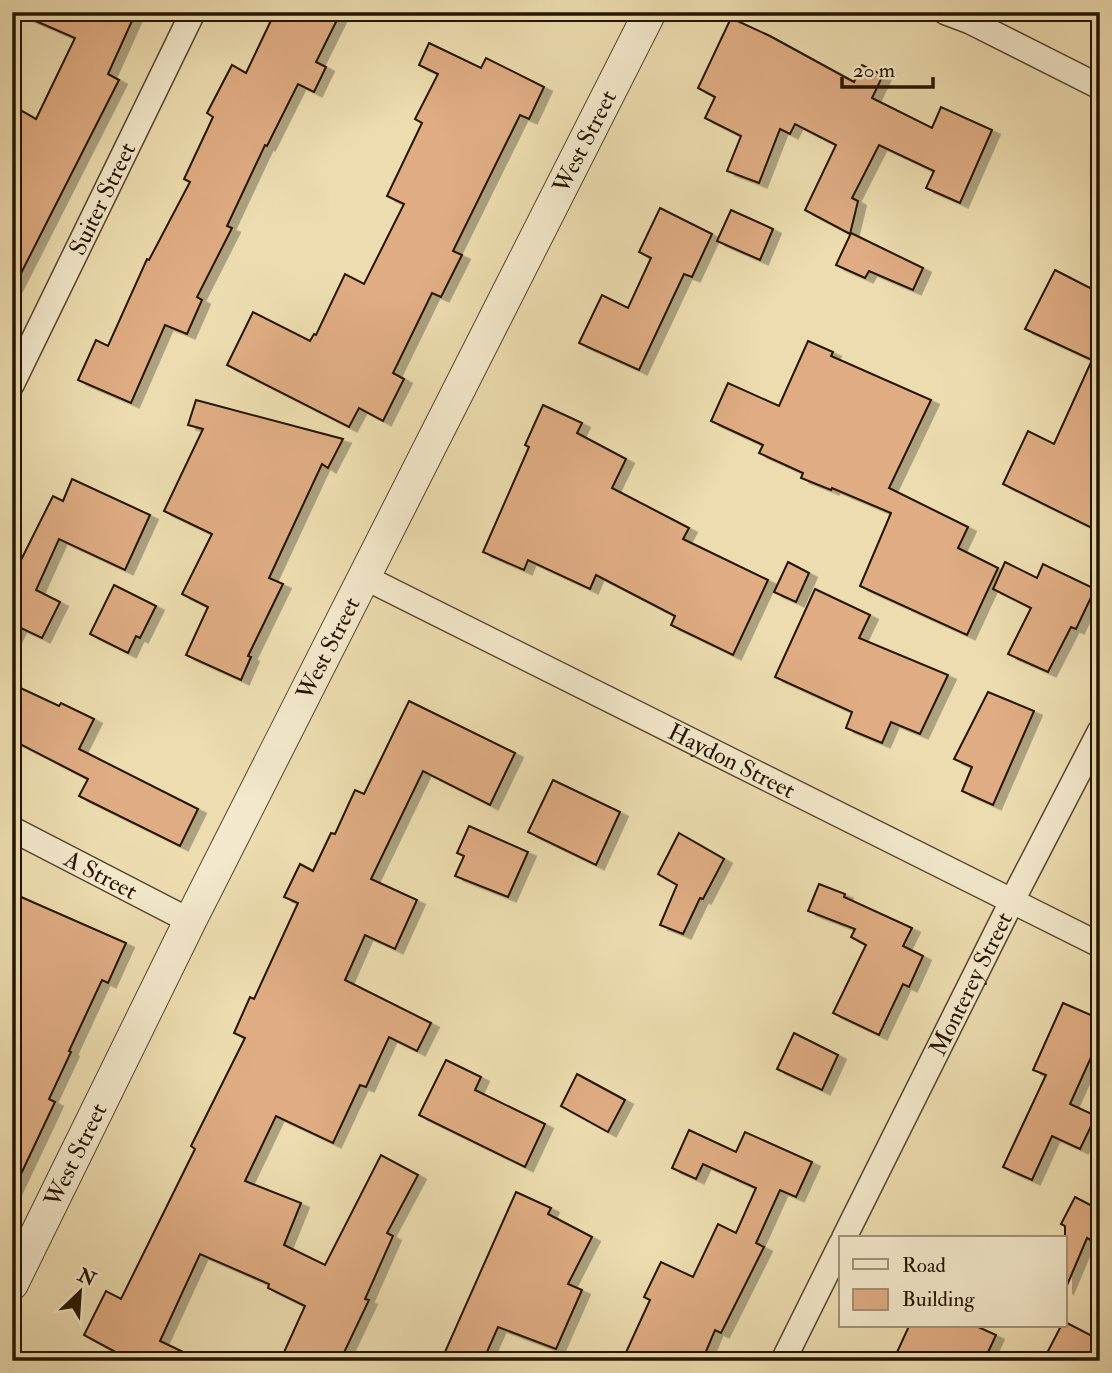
<svg xmlns="http://www.w3.org/2000/svg" width="1112" height="1373" viewBox="0 0 1112 1373" font-family="'IM FELL Double Pica',serif">
	<defs>
		<filter id="shadow"><feDropShadow dx="8" dy="4.5" stdDeviation="0" flood-color="#0004"/></filter>
	</defs>
	<rect width="100%" height="100%" fill="#ecdcaf"/>
	<filter id="stains"><feTurbulence type="fractalNoise" baseFrequency=".00286" numOctaves="4"/><feColorMatrix values="0 0 0 0 .2 0 0 0 0 .09 0 0 0 0 .02 0 0 0 .5 -.17"/></filter>
	<radialGradient id="worn" r=".72"><stop offset=".6" stop-color="#630" stop-opacity="0"/><stop offset="1" stop-color="#630" stop-opacity=".3"/></radialGradient>
	<!-- building -->
	<g fill="#dfac83" stroke="#241400" stroke-width="2" filter="url(#shadow)">
		<path d="M15,12H136L108,74L119,80L12,291V130L22,111L36,119L75,38Z"/>
		<path d="M275,12H341L316,62L326,67L314,92L298,84L267,146L265,145L227,226L232,228L197,297L202,300L187,334L165,325L131,403L78,380L96,340L108,346L147,259L149,260L190,182L184,179L213,117L207,113L232,65L246,73Z"/>
		<path d="M731,18L770,36L854,82L862,65L883,75L872,98L932,128L941,107L992,130L960,203L926,188L934,171L879,145L852,198L858,201L850,234L805,210L836,145L795,124L790,134L780,129L759,183L727,171L741,136L705,118L715,97L698,88Z"/>
		<path d="M429,43L481,68L486,58L544,87L529,119L520,115L453,251L462,255L441,297L432,293L393,373L404,379L383,421L359,408L349,427L227,365L253,312L310,341L314,334L316,335L345,274L364,284L404,204L387,196L422,123L415,119L438,74L419,65Z"/>
		<path d="M660,208L712,234L692,277L684,274L639,370L579,343L602,295L628,308L651,258L639,252Z"/>
		<path d="M731,210L773,229L760,260L717,241Z"/>
		<path d="M851,233L923,268L913,290L869,271L865,278L836,265Z"/>
		<path d="M1055,270L1100,293V532L1003,484L1028,431L1054,444L1092,360L1025,329Z"/>
		<path d="M808,341L833,352L831,356L931,400L889,488L968,527L958,548L998,568L967,635L860,586L891,513L832,488L831,490L801,478L803,473L759,453L763,445L711,421L728,383L779,406Z"/>
		<path d="M196,400L343,439L328,468L322,464L269,578L283,584L248,656L251,657L241,680L186,655L208,607L182,594L212,534L164,511L203,429L188,425Z"/>
		<path d="M543,405L582,423L577,433L626,459L612,488L689,528L683,539L768,580L733,655L671,625L675,616L596,575L590,589L528,560L524,570L483,552L529,447L525,445Z"/>
		<path d="M72,479L150,515L125,570L59,539L36,590L60,602L42,638L19,627L12,640V578L53,496L63,501Z"/>
		<path d="M788,562L809,573L796,602L774,592Z"/>
		<path d="M1005,562L1037,578L1043,564L1095,589L1076,629L1071,627L1048,672L1008,654L1031,608L993,589Z"/>
		<path d="M114,585L156,606L140,638L136,636L128,653L90,634Z"/>
		<path d="M815,589L870,615L859,638L948,675L920,734L891,722L882,743L846,728L852,712L775,677Z"/>
		<path d="M12,684L59,706L61,703L94,719L79,749L198,809L180,846L79,796L88,779L12,740Z"/>
		<path d="M988,692L1034,711L993,805L962,791L972,767L954,759Z"/>
		<path d="M409,701L515,753L490,805L423,771L371,879L417,900L395,949L365,935L345,980L431,1023L417,1051L389,1037L366,1087L360,1085L333,1143L276,1116L245,1181L301,1203L284,1245L325,1265L381,1155L418,1175L387,1233L393,1236L365,1299L369,1300L340,1361H280L305,1306L268,1288L269,1284L200,1254L160,1341L202,1361H132L84,1335L106,1291L121,1299L195,1149L191,1146L245,1038L234,1033L250,997L254,999L298,903L284,897L300,864L313,871L331,833L335,834L355,790L364,794Z"/>
		<path d="M553,780L620,812L596,865L528,832Z"/>
		<path d="M469,826L528,852L508,897L455,876L464,856L457,853Z"/>
		<path d="M679,833L724,859L703,899L700,898L683,934L660,925L677,885L658,874Z"/>
		<path d="M819,884L845,894L844,897L912,928L903,946L923,956L909,987L903,984L879,1035L833,1013L866,945L851,937L855,929L808,911Z"/>
		<path d="M12,893L126,943L108,983L102,980L69,1051L71,1052L49,1099L55,1102L12,1193V1088L21,1068L12,1064Z"/>
		<path d="M1063,1003L1100,1019V1059L1092,1055L1070,1104L1096,1116L1080,1149L1052,1136L1032,1180L1003,1167L1046,1075L1033,1070Z"/>
		<path d="M794,1033L838,1055L822,1090L777,1069Z"/>
		<path d="M446,1060L481,1077L475,1090L545,1124L525,1167L419,1115Z"/>
		<path d="M577,1074L625,1100L608,1132L561,1106Z"/>
		<path d="M689,1130L736,1152L745,1132L812,1162L796,1197L780,1190L756,1243L764,1247L721,1333L715,1330L702,1361H622L650,1300L644,1297L661,1262L693,1277L718,1224L736,1233L756,1188L703,1164L696,1179L672,1168Z"/>
		<path d="M516,1192L551,1208L548,1214L592,1237L568,1284L582,1290L556,1349L498,1327L483,1361H441Z"/>
		<path d="M1075,1197L1100,1210V1245L1087,1238L1065,1290V1226L1061,1224Z"/>
		<path d="M1065,1322L1100,1340V1361H1062L1047,1353L1061,1326H1065Z"/>
		<path d="M909,1326H976L996,1335L984,1361H893Z"/>
	</g>
	<g fill="none" stroke-linecap="round" stroke-linejoin="round">
		<defs>
			<g id="minor">
				<path d="M945,12L969,21L1100,87"/>
				<path id="s1" d="M12,384L193,12"/>
				<path id="s2" d="M364,577L1100,945"/>
				<path id="s3" d="M12,829L190,921"/>
				<path id="s4" d="M844,1238L1012,901L1100,731"/>
				<path d="M783,1361L841,1244"/>
			</g>
			<g id="tertiary">
				<path id="s5" d="M12,1284L190,921L650,12"/>
			</g>
		</defs>
		<!-- minor casing -->
		<use href="#minor" stroke="#56462c" stroke-width="27"/>
		<!-- tertiary casing -->
		<use href="#tertiary" stroke="#56462c" stroke-width="34"/>
		<!-- minor -->
		<use href="#minor" stroke="#f3e8cb" stroke-width="24"/>
		<!-- tertiary -->
		<use href="#tertiary" stroke="#f3e8cb" stroke-width="32"/>
	</g>
	<g text-anchor="middle" dominant-baseline="central" stroke-width="5" stroke-linejoin="round" paint-order="stroke">
		<!-- street labels -->
		<g font-size="24" fill="#241400" stroke="#f3e8cb">
			<text stroke="none"><textPath href="#s5" startOffset="1278">West Street</textPath></text>
			<text stroke="none"><textPath href="#s1" startOffset="206">Suiter Street</textPath></text>
			<text stroke="none"><textPath href="#s5" startOffset="710">West Street</textPath></text>
			<text stroke="none"><textPath href="#s2" startOffset="411">Haydon Street</textPath></text>
			<text stroke="none"><textPath href="#s3" startOffset="100">A Street</textPath></text>
			<text stroke="none"><textPath href="#s4" startOffset="284">Monterey Street</textPath></text>
			<text stroke="none"><textPath href="#s5" startOffset="144">West Street</textPath></text>
		</g>
	</g>
	<!-- margin -->
	<rect width="1112" height="1373" fill="none" stroke="#ecdcaf" stroke-width="42"/>
	<rect x="14" y="14" width="1084" height="1345" fill="none" stroke="#241400" stroke-width="3.5"/>
	<rect x="21" y="21" width="1070" height="1331" fill="none" stroke="#241400" stroke-width="2"/>
	<!-- legend -->
	<rect x="839" y="1236" width="228" height="91" fill="#f3e8cb" stroke="#a0937a" stroke-width="2"/>
	<rect x="853" y="1259" width="35" height="10" fill="#f3e8cb" stroke="#a0937a" stroke-width="2"/>
	<text x="902" y="1272" font-size="21" fill="#241400">Road</text>
	<rect x="853" y="1289" width="35" height="21" fill="#dfac83" stroke="#a0937a" stroke-width="2"/>
	<text x="902" y="1306" font-size="21" fill="#241400">Building</text>
	<!-- north arrow -->
	<g transform="translate(80 1292) rotate(25)" stroke="#f3e8cb" stroke-width="5" paint-order="stroke">
	<path d="M0-5L12 26L0 18L-12 26Z" fill="#241400"/>
	<text y="-10" font-size="19" font-weight="bold" text-anchor="middle" fill="#241400">N</text>
	</g>
	<!-- scale -->
	<path d="M842 77v10h91v-10" fill="none" stroke="#241400" stroke-width="3.5"/>
	<text x="853" y="77" font-size="21" fill="#241400" stroke="#f3e8cb" stroke-width="5" paint-order="stroke">20 m</text>
	<rect width="100%" height="100%" filter="url(#stains)"/>
	<rect width="100%" height="100%" fill="url(#worn)"/>
</svg>
